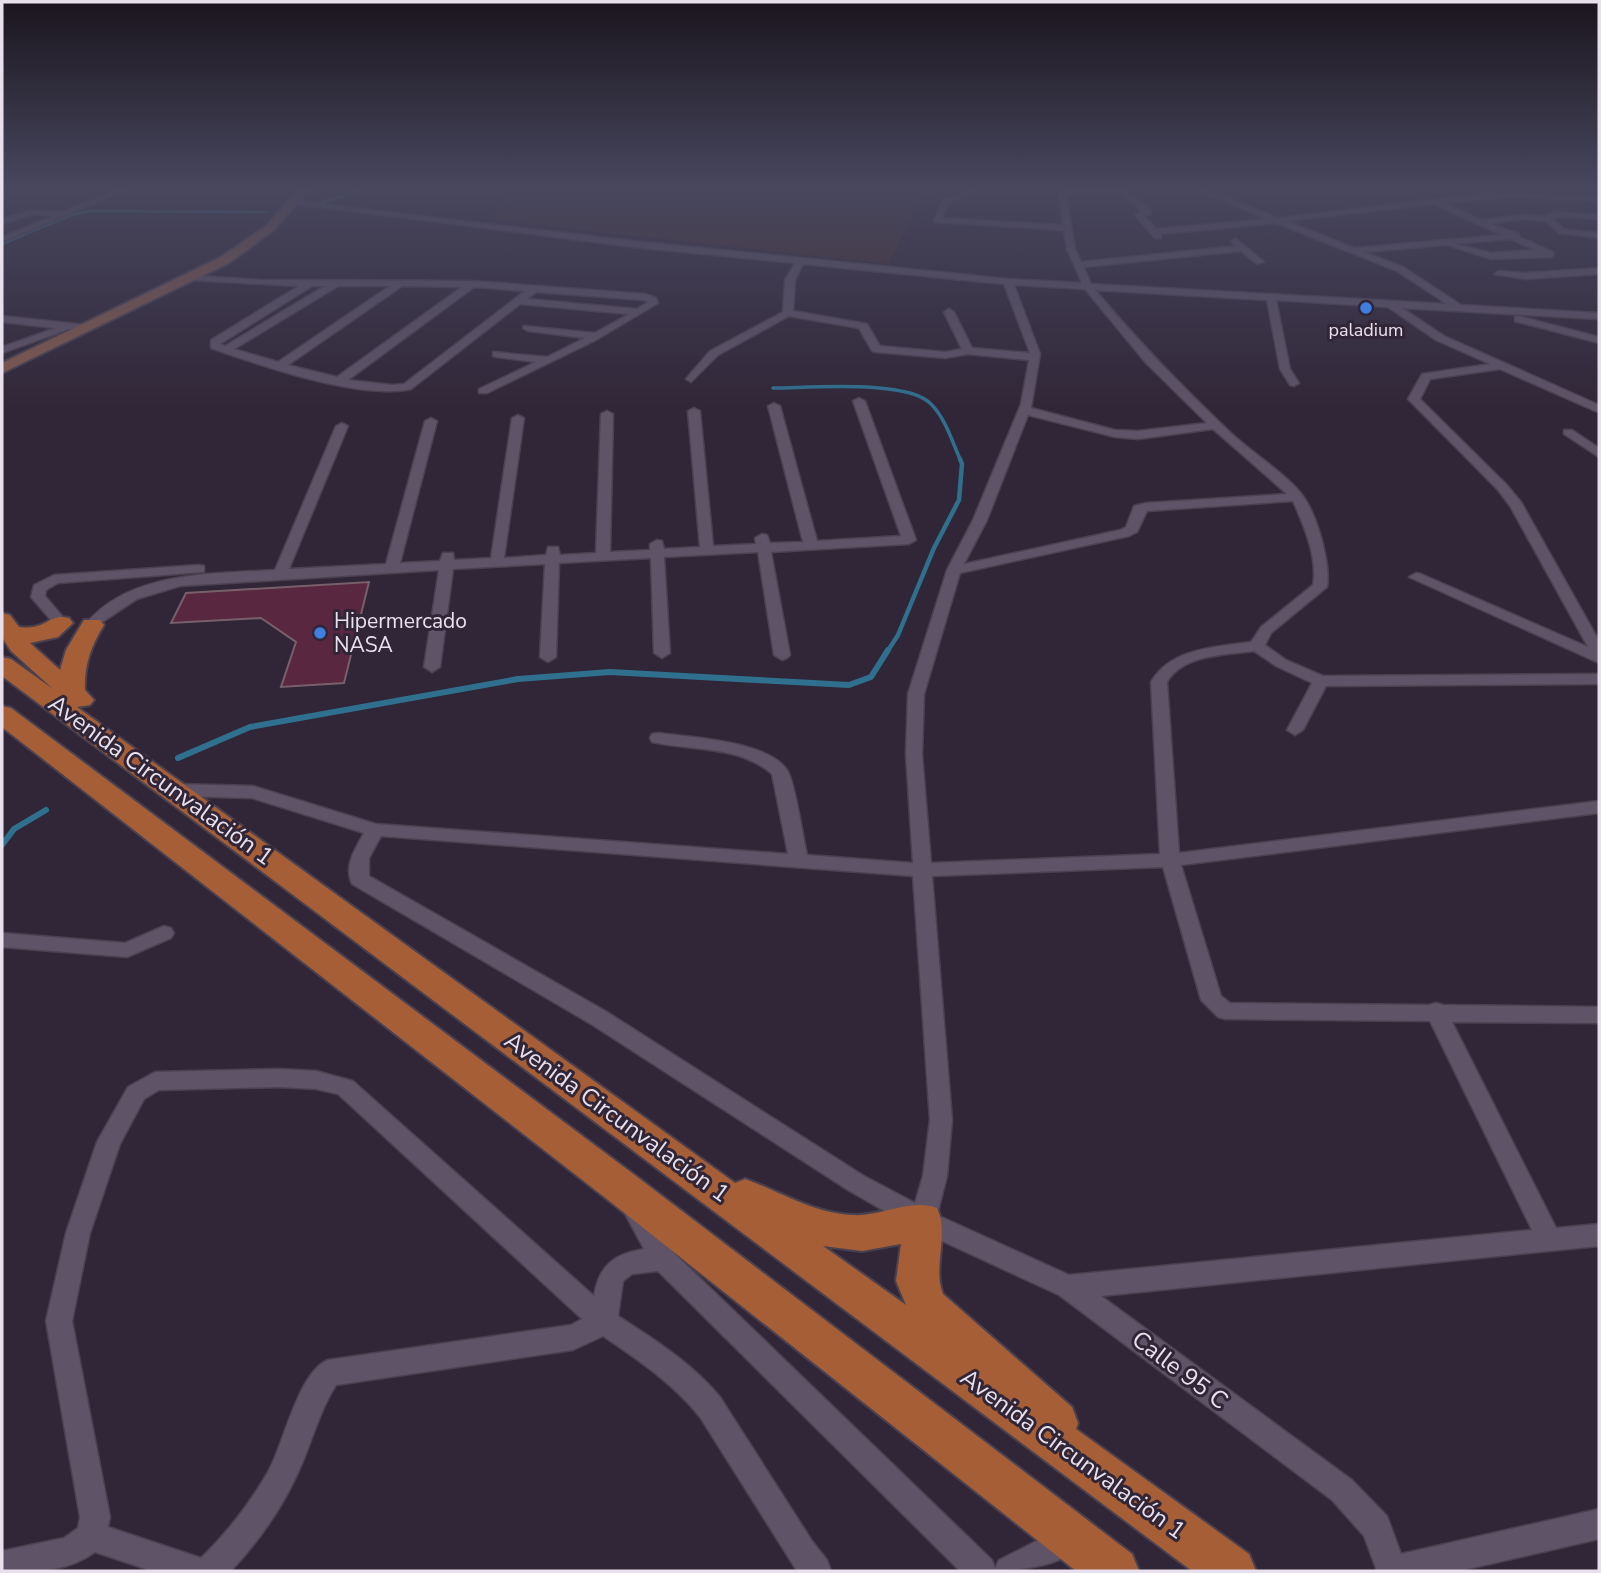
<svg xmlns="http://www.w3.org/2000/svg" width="1601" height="1573" viewBox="0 0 1601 1573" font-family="'Nunito Sans',sans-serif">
	<rect width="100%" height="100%" fill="#302637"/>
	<!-- education -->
	<path fill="#402c2d" d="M508,189H943L920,200L889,264L492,220Z"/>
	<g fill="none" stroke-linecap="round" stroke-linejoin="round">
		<!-- stream-far3 -->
		<g stroke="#2f708e" stroke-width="2.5">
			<path d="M323,202L363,189"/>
			<path d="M2,244L71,215L90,211L267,212"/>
		</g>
		<!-- stream-far2 -->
		<path stroke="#2f708e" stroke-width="3.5" d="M773,388C808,388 908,379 931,404C946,419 952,442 961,461"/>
		<!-- stream-far1 -->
		<path stroke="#2f708e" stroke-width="4.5" d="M887,652L898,635L934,548L959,500L962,464L960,459"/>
		<!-- stream -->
		<g stroke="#2f708e" stroke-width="6">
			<path d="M178,758L250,727L518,679L610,672L849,685L871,677L888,650"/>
			<path d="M2,845L14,829L46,810"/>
		</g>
	</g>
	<!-- building -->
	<path fill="#592740" stroke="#78606a" stroke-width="2" d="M369,582L344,683L281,687L296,642L261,618L171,623L186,593Z"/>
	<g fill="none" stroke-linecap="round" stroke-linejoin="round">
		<defs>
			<g id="street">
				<path d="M118,189H128L2,242V237L53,216L34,214L2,224V219L33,210L62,212Z"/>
				<path d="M971,189H981L948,204L942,218L1063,225L1059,191L1133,189L1126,191L1151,210V214L1144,216L1156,229L1267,219L1195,189H1205L1278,218L1471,195L1511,193L1599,197V201L1511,197L1444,203L1482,220L1523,215L1545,216L1555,212L1599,215V219L1557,217L1552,219L1564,229L1599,233V238L1559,233L1545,221L1523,219L1490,224L1519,234L1520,237L1553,252V256L1550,257L1491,259L1447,245L1364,252L1403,267L1461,305L1599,313V319L1402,308L1444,336L1599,405V412L1595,411L1500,369L1430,379L1420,399L1506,484L1521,502L1599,641V663L1409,577L1416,573L1421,574L1588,647L1510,506L1498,490L1408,399L1422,374L1490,364L1436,340L1388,307L1276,300L1290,369L1299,383L1294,386L1290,385L1280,369L1267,300L1095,290C1139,342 1181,386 1231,433C1250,451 1289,476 1303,496C1317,515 1331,564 1327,587L1271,633L1265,645L1286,660L1323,676L1599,674V684L1326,686L1303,730L1295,735L1287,730L1312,683L1276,666L1254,651C1226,655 1183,654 1167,682L1179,853L1599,801V813L1181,865L1221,996L1230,1003L1429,1005L1436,1003L1443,1005L1599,1007V1023L1452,1022L1556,1228L1599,1224V1246L1101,1296L1352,1480L1387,1516L1401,1554L1599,1509V1539L1459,1571H1377L1364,1536L1332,1500L1059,1295L914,1228L848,1190L591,1024L352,884C343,866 356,848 364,833L252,798L176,796L167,790L176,784L253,786L376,824L788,854L772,774C739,745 692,751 652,742L650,738L652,734L658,733C690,737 768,741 787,770C795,781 803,838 807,855L913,863L906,754L908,694L947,570L973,520L1021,404L1029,360L968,354L945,358L876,352L872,351L859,328L789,316L718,355L691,382L686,379L710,351L783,312L785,280L795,263L633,247L289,203L293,201L633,241L1008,279L1082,283L1067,249L1064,230L934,222L942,201ZM1117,192L1142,211L1135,215L1155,238H1161V234L1276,223L1397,271L1447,304L1091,284L1084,267L1241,251L1257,264L1264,262L1235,238L1231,241L1236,246L1081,262L1075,249L1066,195ZM1434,204L1501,235L1354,248L1287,221ZM1510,239L1535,250L1491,253L1456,244ZM803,264L1004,284L1030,353L972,348L954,312L949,309L944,312L962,349L945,352L880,346L867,324L793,311L795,280ZM1014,285L1085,289L1146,363L1207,423L1138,431L1115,430L1031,408L1040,354ZM1028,415L1115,437L1138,439L1213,429L1287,494L1146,503L1134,506L1126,527L1120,530L964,564L987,520ZM1293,501C1304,526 1318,558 1313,585L1261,627L1251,642C1215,647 1171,648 1151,682L1160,854L931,863L922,754L924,694L960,573L1129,536L1137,532L1147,511ZM381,836L913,876L930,1120L923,1176L915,1203L864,1176L607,1012L369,876V858ZM1163,867L1201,1000L1218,1017L1225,1019L1430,1021L1532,1230L1069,1275L937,1215L947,1176L952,1120L932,876Z"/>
				<path d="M1599,268V274L1526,279L1494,274L1499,271L1526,273Z"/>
				<path d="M187,275L261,280L472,281L645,294L656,298L658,303L594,341L487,393H479V389L536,362L497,357L493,356V352L547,357L585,338L528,331L523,328L524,326L595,333L629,314L520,304L411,389C359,400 262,366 211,348V340L299,286L190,280L185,277ZM312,286H325L225,346L220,344ZM338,286H390L278,362L234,349ZM402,286L462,287L337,377L288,365ZM474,287L525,291L404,384L392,385L348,380ZM536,292L644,300L648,302L637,309L527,299Z"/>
				<path d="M2,316L86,325L91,328L86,331L69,329L2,353V347L56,328L2,322Z"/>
				<path d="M1518,316L1599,337V343L1515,321V317Z"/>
				<path d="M859,398L865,401L916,540L909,544L771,552L790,655L787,658L782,660L774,655L758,552L664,557L670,653L662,658L654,653L651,558L559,563L556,657L548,662L540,657L545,564L453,569L440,667L432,672L424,667L439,570L180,586L137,599L92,629L85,625C128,571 212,574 275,570L336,426L342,423L348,426L289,569L386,564L425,421L431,418L437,421L400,563L440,561L443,553H453L454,560L491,558L512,418L518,415L524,418L504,558L546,555L548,547H558L560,555L596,553L601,414L607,411L613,414L610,552L650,550V544L657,540L662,541L664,549L700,547L688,411L694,408L700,411L713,546L756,544L755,538L762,534L767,535L770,543L803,542L768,406L774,403L780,406L817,541L901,536L853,401Z"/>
				<path d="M1564,430H1572L1599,448V457L1564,434Z"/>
				<path d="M199,565L204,566V572L58,583L46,590L45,596L68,623L61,627L56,626L31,597L34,585L54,575Z"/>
				<path d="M164,926L171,928L174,933L171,938L127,957L2,947V933L125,943Z"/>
				<path d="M279,1069L316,1071L353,1081L594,1296C599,1265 614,1254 644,1249L623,1210L626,1202L635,1199L644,1202L672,1251L992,1560L995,1569L999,1560L1068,1525L1079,1529L1083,1540C1066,1573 996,1571 960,1571L658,1271L632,1274L623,1281L618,1316C655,1340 692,1363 720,1397L812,1541L827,1560L831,1571H797L700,1417C673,1383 638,1360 603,1336L573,1350L336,1385C317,1415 310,1450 294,1481C278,1514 256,1544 231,1571H152L95,1552C66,1573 37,1571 2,1571V1551L64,1538L78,1528L80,1517L46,1321L66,1233L97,1142L128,1087L155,1072ZM279,1087L316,1089L338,1094L582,1319L571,1325L328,1360C298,1372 284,1444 268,1472C250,1503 227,1533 201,1558L108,1527L110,1517L72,1321L90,1233L120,1144L144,1099L159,1090Z"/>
			</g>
			<path id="secondary" d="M299,189H310L274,230L229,263L2,373V363L221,257L266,226Z"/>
			<g id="primary">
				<path d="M2,613L10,615L19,627C47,631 48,613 69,618L73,623L58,637L30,643L60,670L66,650L84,620H100L104,625C91,646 84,665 85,690L94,700L90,705L77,707L735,1183L745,1179C781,1192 813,1213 852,1215C881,1217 910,1198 937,1208C950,1235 932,1266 943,1294L1072,1407L1078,1423L1076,1429L1249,1554L1256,1571H1192L2,676V657L11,659L53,689L11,651L2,637ZM901,1244L896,1281L906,1305L823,1246L862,1251Z"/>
				<path d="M2,706L11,708L636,1176L1132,1554L1139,1571H1076L608,1200L2,727Z"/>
			</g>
		</defs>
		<!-- street casing -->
		<use href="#street" stroke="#4a4150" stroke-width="3"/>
		<!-- secondary casing -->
		<use href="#secondary" stroke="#4a4150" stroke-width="4"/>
		<!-- primary casing -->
		<use href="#primary" stroke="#4a4150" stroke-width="4"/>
		<!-- street -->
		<use href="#street" fill="#5e5367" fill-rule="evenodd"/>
		<!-- secondary -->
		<use href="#secondary" fill="#82594e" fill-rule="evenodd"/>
		<!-- primary -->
		<use href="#primary" fill="#a55e35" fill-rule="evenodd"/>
	</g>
	<!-- sky -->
	<linearGradient id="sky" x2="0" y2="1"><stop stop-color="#1a151e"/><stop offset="0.46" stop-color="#48475e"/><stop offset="1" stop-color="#48475e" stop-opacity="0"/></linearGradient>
	<rect width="1601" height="409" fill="url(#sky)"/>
	<!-- markers -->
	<g fill="#3f7fe0" stroke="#302637" stroke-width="2.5">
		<circle cx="1366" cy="308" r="7"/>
		<circle cx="320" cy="633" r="7"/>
	</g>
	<g text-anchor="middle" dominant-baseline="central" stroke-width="6" stroke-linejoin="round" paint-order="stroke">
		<!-- far-poi labels -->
		<g font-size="18" fill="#e8e1ed" stroke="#302637">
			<text x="1366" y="330">paladium</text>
		</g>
		<!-- poi labels -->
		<g font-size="21" fill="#e8e1ed" stroke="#302637" text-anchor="start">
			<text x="334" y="621">Hipermercado<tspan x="334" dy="24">NASA</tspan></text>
		</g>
		<!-- near-street labels -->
		<g font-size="24" fill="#e8e1ed" stroke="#302637">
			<text transform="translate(161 780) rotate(36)">Avenida Circunvalación 1</text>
			<text transform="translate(617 1117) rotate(36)">Avenida Circunvalación 1</text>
			<text transform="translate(1180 1370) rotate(37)">Calle 95 C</text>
			<text transform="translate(1073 1454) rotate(36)">Avenida Circunvalación 1</text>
		</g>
	</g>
	<!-- border -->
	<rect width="1601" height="1573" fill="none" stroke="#e8e1ed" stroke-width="7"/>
</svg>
